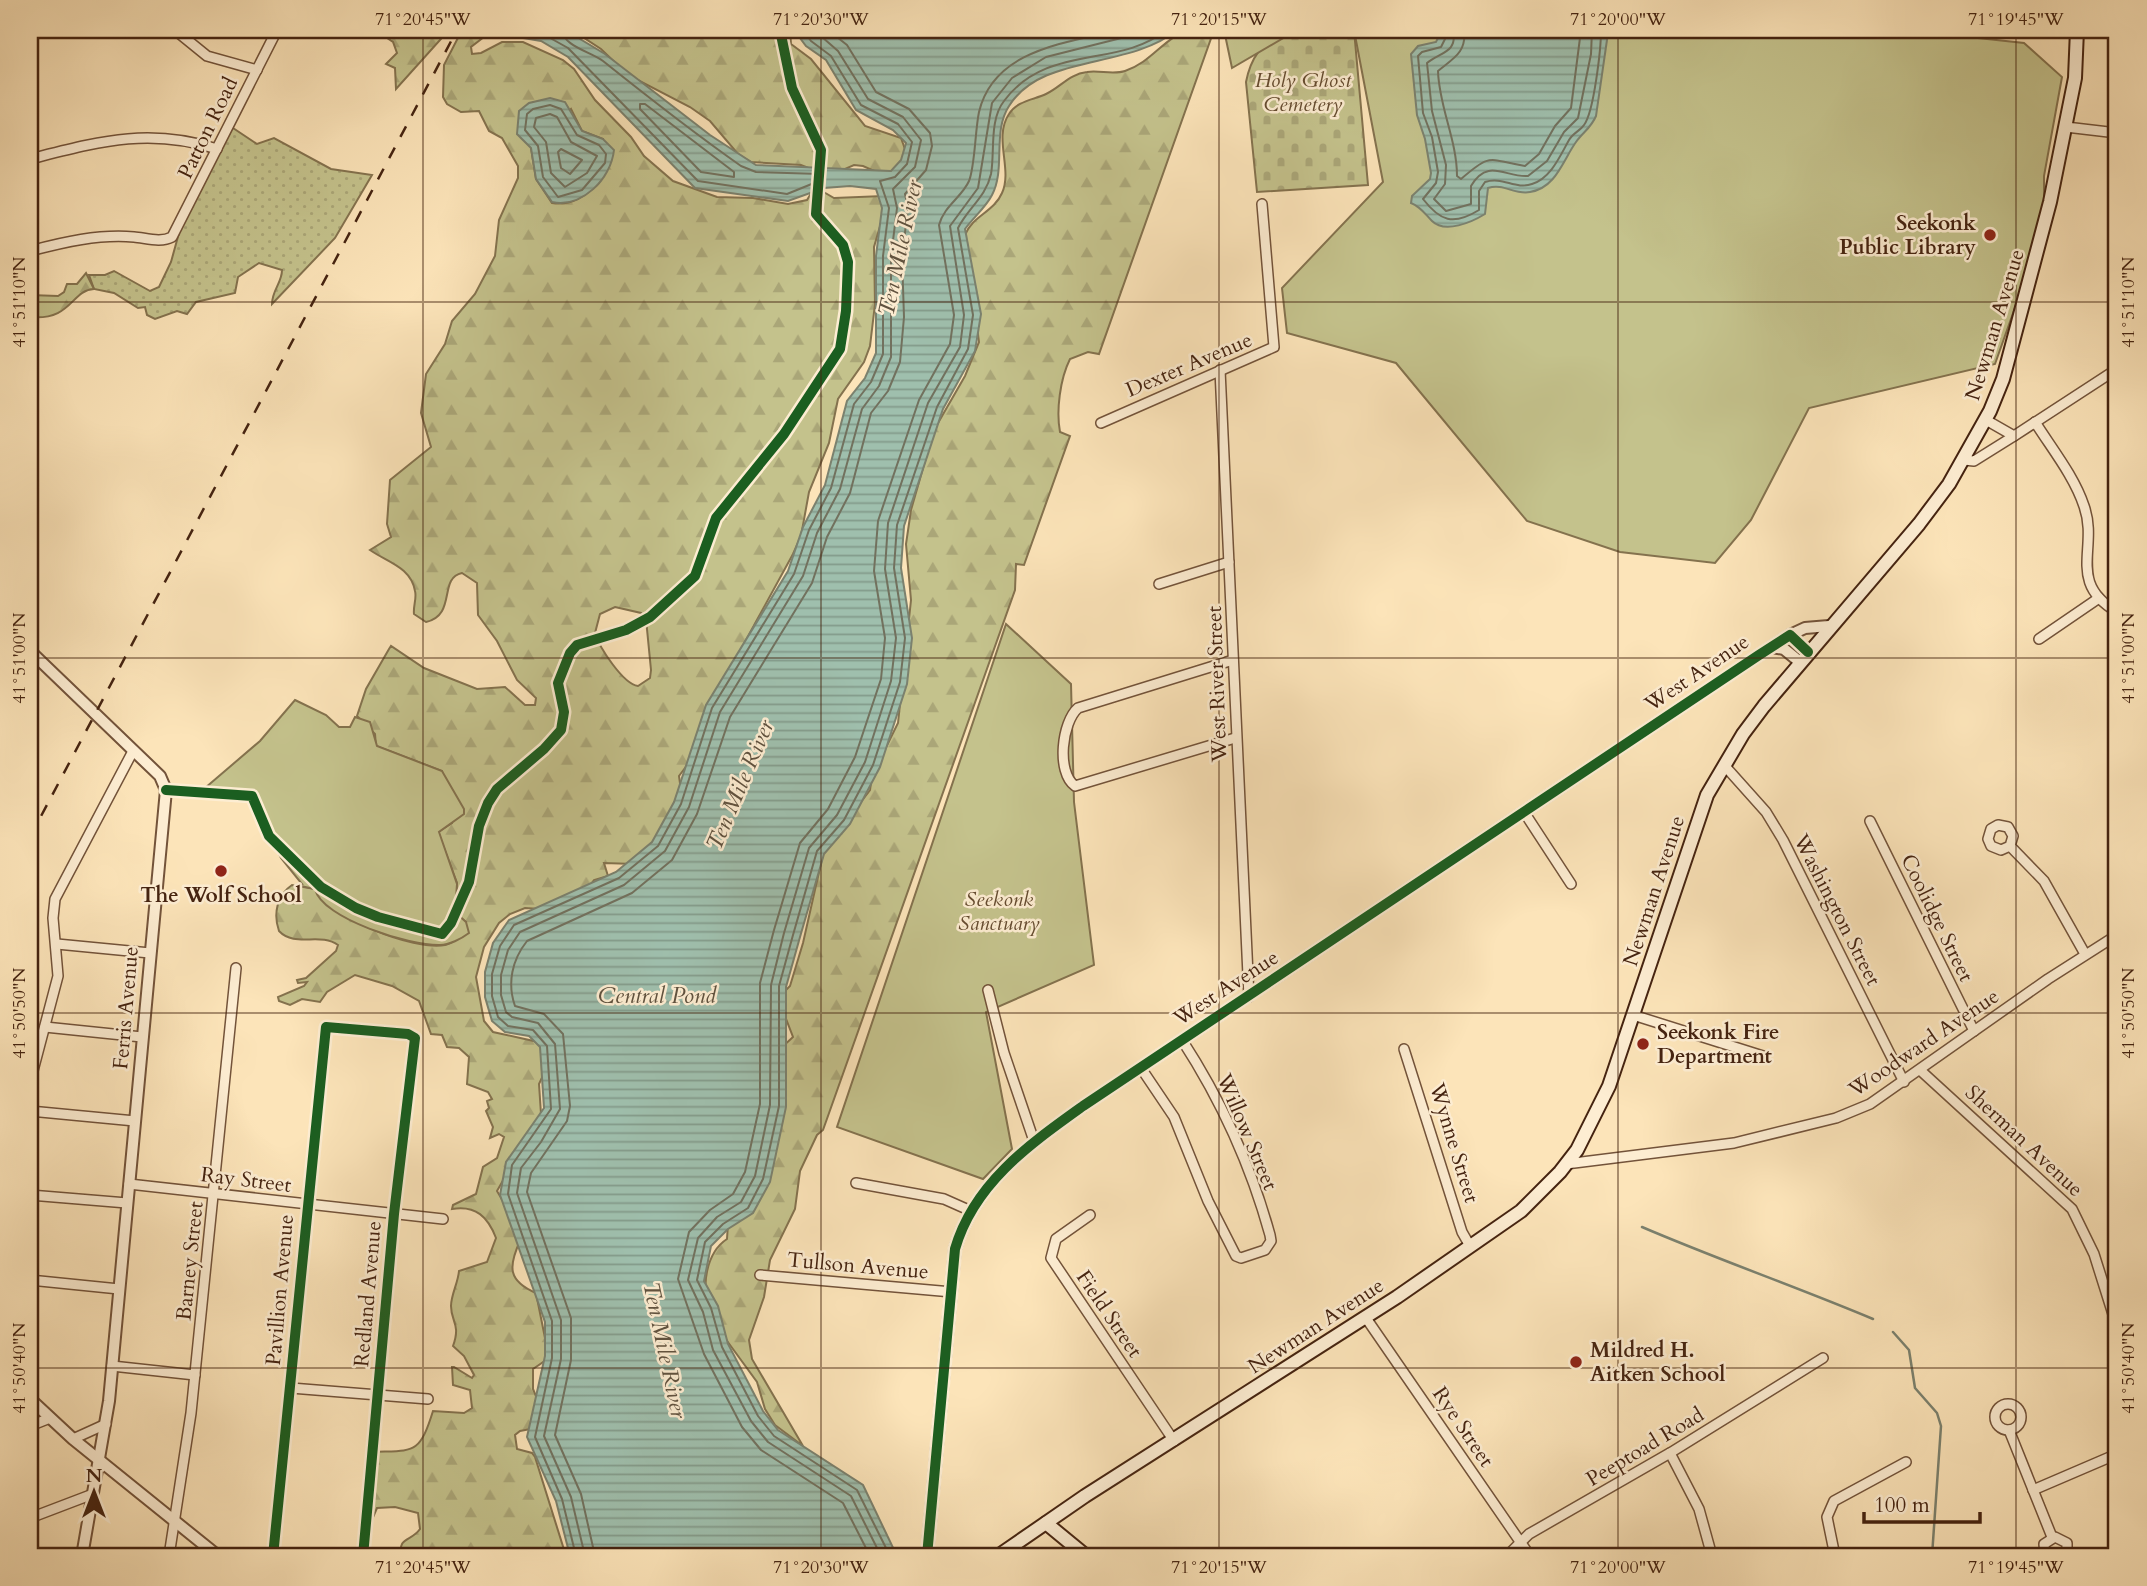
<svg xmlns="http://www.w3.org/2000/svg" width="2147" height="1586" viewBox="0 0 2147 1586" font-family="Cardo,serif">
	<defs>
		<pattern id="grass-dots" width="8" height="8" patternUnits="userSpaceOnUse" patternTransform="scale(1.75)"><rect width="8" height="8" fill="#c4c28c"/><path d="M2 2h.1M6 6h.1" fill="none" stroke="#aaa678" stroke-width="1.8" stroke-linecap="round"/></pattern>
		<pattern id="forest-firs" width="22" height="20" patternUnits="userSpaceOnUse" patternTransform="scale(1.75)"><rect width="22" height="20" fill="#c4c28c"/><path d="M5 1l3.5 6h-7zM16 11l3.5 6h-7z" fill="#aaa678"/></pattern>
		<pattern id="cemetery-stones" width="16" height="16" patternUnits="userSpaceOnUse" patternTransform="scale(1.75)"><rect width="16" height="16" fill="#c4c28c"/><path d="M2 7V4a2 2 0 0 1 4 0v3zM10 15v-3a2 2 0 0 1 4 0v3z" fill="#aaa678"/></pattern>
		<pattern id="water-rules" width="6" height="5" patternUnits="userSpaceOnUse" patternTransform="scale(1.75)"><rect width="6" height="5" fill="#9fbfad"/><path d="M0 2.5h6" fill="none" stroke="#839b8b"/></pattern>
	</defs>
	<rect width="100%" height="100%" fill="#fce4b9"/>
	<filter id="stains"><feTurbulence type="fractalNoise" baseFrequency=".00286" numOctaves="4"/><feColorMatrix values="0 0 0 0 .2 0 0 0 0 .09 0 0 0 0 .02 0 0 0 .5 -.17"/></filter>
	<radialGradient id="worn" r=".72"><stop offset=".6" stop-color="#630" stop-opacity="0"/><stop offset="1" stop-color="#630" stop-opacity=".3"/></radialGradient>
	<!-- grass -->
	<path fill="url(#grass-dots)" stroke="#84724e" stroke-width="2" d="M230,126L257,144L274,138L331,169L372,175L335,238L272,304C272,290 282,283 282,270L259,263L238,277L235,293L196,302L187,314L177,311L155,319L147,315L145,307L138,308L114,293L94,289L89,275H105L114,271L150,291L159,287L171,262L182,222Z"/>
	<!-- forest -->
	<g fill="url(#forest-firs)" stroke="#84724e" stroke-width="2" fill-rule="evenodd">
		<path d="M375,30H409L423,37L430,30H449L396,89L395,68L386,64L397,53L393,42Z"/>
		<path d="M462,30H493L471,47L472,54L481,53L502,42H523L563,60L574,69L595,100L631,137L644,156L673,181L717,197L753,198L788,204L807,200L815,187L834,198L883,196V216L874,247L875,304L870,346L864,362L838,399L829,443L809,492L801,536L793,554L740,651L688,764L679,776L683,805L635,864L604,863L608,876L594,880L585,892L541,909L525,908L510,914L499,923L484,947L476,977L484,1021L493,1032L538,1042L548,1055L546,1069L539,1084L541,1114L497,1191L513,1218L520,1241C508,1267 508,1281 536,1293L549,1358L533,1369V1389L538,1401L531,1429L520,1431L515,1435L517,1449L532,1453L535,1457L566,1556H401C398,1536 411,1542 420,1529L418,1513L395,1507L377,1508L371,1522L365,1518L371,1452C414,1450 419,1456 433,1411L464,1413L472,1408L470,1390L453,1385L452,1367H454L472,1378L474,1375L464,1356L453,1346C461,1324 451,1322 451,1306C451,1295 458,1283 459,1271L487,1262L496,1238C488,1217 476,1205 452,1209L453,1205L476,1194L483,1167L497,1158L504,1137L499,1134L490,1138L493,1127L486,1111L489,1108L487,1101L492,1099L488,1092L467,1084L469,1057L459,1048L447,1047L442,1035L431,1034L419,1001L392,986L355,975L327,992L320,1002L302,999L290,1005L279,1001L278,997L304,986L307,982L298,983L297,980L306,978L336,951L338,945C320,932 295,948 279,931C273,914 277,895 292,885L315,889C328,917 414,951 445,945C457,942 460,933 466,922L455,913L457,883L438,832L452,823L442,771L376,746L375,734L357,716L366,689L389,649L391,646L424,668L477,689L505,687L525,705H535L536,698L517,680L497,641L478,615L477,583L462,573C438,578 457,615 426,622L414,614C413,606 417,598 415,591C411,567 387,562 370,550L391,537L387,524L390,480L431,447L421,413L426,374L445,344L452,321L475,294L495,256L499,220L518,178V166L502,138L489,131L479,111L461,112L447,104L443,97L444,65ZM571,109L582,131L603,139L599,183C585,196 572,206 552,203L536,179L531,148ZM615,607L641,613L646,619L651,670L650,678L638,686C623,684 599,647 595,633L600,614Z"/>
		<path d="M556,30H790L791,44L811,59L865,126L901,138L906,152L899,169L881,174L863,166L854,165L829,176L801,165L751,162L738,154L710,121L690,107L628,75L601,49L584,38Z"/>
		<path d="M1186,30H1214L1099,354L1088,352L1070,359C1060,379 1056,411 1060,432L1070,436L1024,565L1016,564L1015,590L823,1130L817,1135L800,1171L795,1209L770,1260L764,1297L749,1340L752,1359L803,1446L775,1425L765,1409L757,1382L722,1334V1322C720,1316 715,1314 712,1309C699,1288 707,1252 727,1239L728,1224L780,1049L793,1037L778,998L790,986L803,943L824,850L870,790L872,776L898,723L911,600L906,544L911,510L934,430L965,376L979,342L965,235C972,216 994,212 1002,193C1013,169 993,138 1009,114C1017,101 1033,100 1046,94C1061,87 1069,74 1087,72C1099,70 1113,75 1125,71C1150,63 1163,40 1186,30Z"/>
		<path d="M86,273L94,289C71,290 72,321 30,317V295L58,296L64,292L67,284H77Z"/>
	</g>
	<!-- cemetery -->
	<path fill="url(#cemetery-stones)" stroke="#84724e" stroke-width="2" d="M1282,30H1354L1368,185L1257,192L1246,82C1251,56 1262,45 1282,30Z"/>
	<!-- green -->
	<g fill="#c4c28c" stroke="#84724e" stroke-width="2">
		<path d="M1224,30H1297L1232,68Z"/>
		<path d="M1354,30H1904L2024,43L2062,77L2044,176V226L1995,364L1809,408L1751,520L1715,563L1620,552L1527,521L1396,363L1287,333L1282,288L1383,182Z"/>
		<path d="M1006,624L1071,684L1074,802L1094,965L986,1012L1012,1149L983,1179L837,1127Z"/>
		<path d="M295,700L326,715L339,727H350L355,717L370,722L377,746L442,771L464,809V814L439,832L457,884L455,912L466,922L469,933C461,939 449,945 440,945C411,946 322,919 315,889L296,885L302,884L281,858L248,793L205,788L260,741Z"/>
	</g>
	<!-- water -->
	<g fill="url(#water-rules)" stroke="#7b816e" stroke-width="2">
		<path d="M495,30H565L605,54L710,135L756,165L891,171L901,160L906,143L893,130L856,110L826,60L806,46L794,30H1177C1128,70 1042,53 1009,106C992,132 1006,169 992,195C986,207 973,218 965,229L981,314L975,351L943,409L904,526L901,568L912,638L907,684L880,767L850,824L824,854L800,937L786,987V1107L770,1182L753,1213L728,1229L711,1246L704,1281L718,1306L728,1344L763,1411L778,1430L863,1485L897,1556H570L556,1501L527,1437L545,1356V1322L500,1195L506,1162L544,1108L540,1047L529,1036L505,1032L492,1021L485,997V972L493,943L509,920L616,872L652,842L674,802L706,705L788,571L803,527L825,485L847,401L865,378L876,353V256L882,208L876,189L850,186L824,188L788,201L695,188L568,57L541,41L505,35Z"/>
		<path d="M1434,30H1607L1608,33L1596,116C1591,128 1583,132 1576,142C1563,160 1556,188 1530,192C1514,195 1504,183 1488,188L1485,214C1472,222 1445,234 1432,221C1425,214 1421,207 1411,203L1412,196L1430,179L1431,173L1425,139L1417,115L1411,54L1418,46L1436,42L1439,36Z"/>
		<path d="M550,98L565,102L582,131L603,139L614,150C611,179 582,208 552,202L536,179L531,148L517,134L519,111L529,103Z"/>
	</g>
	<g fill="none" stroke-linecap="round" stroke-linejoin="round">
		<!-- shore -->
		<g stroke="#72715e" stroke-width="2">
			<path d="M512,30L543,34L568,48L698,181L787,194L824,179L821,174L756,172L741,166C694,133 648,97 603,61C591,52 563,46 562,30"/>
			<path d="M1443,30L1446,37L1441,47L1422,52L1418,56L1423,113L1432,137L1438,172L1436,183L1423,199C1440,221 1453,226 1479,210V191L1485,182C1503,176 1515,190 1532,184C1551,178 1560,156 1569,140C1573,133 1580,131 1584,125C1594,112 1601,48 1601,30"/>
			<path d="M1453,30C1458,53 1440,52 1427,63L1432,111L1446,165L1445,184L1434,199L1446,211L1471,204V186C1488,157 1506,178 1528,176L1547,161L1564,132L1578,118L1591,54L1592,30"/>
			<path d="M1464,30C1467,53 1452,59 1438,71C1439,107 1457,140 1457,176L1461,179C1492,152 1488,160 1525,166L1539,154L1555,126L1571,108L1581,30"/>
			<path d="M645,104L734,172V177L701,172L640,109V104Z"/>
			<path d="M550,105L561,109L577,135L599,145L606,154L605,163L582,190L558,197L543,177L538,146L525,130L527,114L533,109Z"/>
			<path d="M550,114L557,117L571,142L597,156L587,173L565,187L551,173L546,142L534,127L536,118Z"/>
			<path d="M561,149L582,160L570,174L561,168L558,152Z"/>
			<path d="M576,1556L562,1499L535,1437L552,1358V1321L508,1194L512,1165L551,1109L547,1046L533,1030L508,1026L498,1017L492,996V974L500,946L514,925L619,878L658,846L681,804L712,708L794,574L809,530L831,488L854,404L871,382L883,354V256L889,208L880,181L895,177L907,164L912,142L898,124L861,105L831,56L811,41L803,30"/>
			<path d="M585,1556L571,1497L544,1436L561,1359V1320L517,1193L521,1168L541,1142L560,1109L555,1044L538,1023L512,1017L506,1012L501,995V975L508,950L520,932L624,885L665,851L689,807L720,712L803,576L817,533L840,489L862,409L879,386L891,357V257L897,208L893,189L915,167L921,140L903,117L868,99L838,51L814,30"/>
			<path d="M595,1556L581,1494L555,1435L571,1360V1318L527,1192L531,1173L567,1121L570,1106L563,1034L544,1014L515,1006C507,983 512,960 527,941L632,893L672,860L697,814L730,717L812,583L827,537L850,493L871,413L888,391L900,362L904,317L902,257L908,208L905,194L926,170L932,146L930,133L909,109L876,92L847,45L828,30"/>
			<path d="M870,1556L843,1503L761,1450L742,1427L704,1354L678,1279L689,1232L710,1210L733,1194L745,1172L760,1104V983L774,930L800,843L828,809L855,757L881,679L885,638L874,571L878,521L919,400L950,344L954,315L939,225C944,206 962,197 969,181C975,166 975,131 979,112C994,49 1067,43 1118,30"/>
			<path d="M881,1556L851,1496L768,1442L751,1421L713,1350L703,1312L688,1280L698,1238L717,1217L741,1202L755,1176L770,1105L771,985L784,933L809,848L837,815L865,762L891,681L896,638L885,569L888,523L928,403L960,347L964,315L950,226L978,188L992,103L1012,78L1046,57L1153,30"/>
			<path d="M890,1556L857,1490L774,1436L758,1416L722,1347L711,1308L697,1280L705,1242L723,1224L748,1208L763,1179L779,1106V986L793,935L817,851L844,820L873,765L900,682L905,638L894,568L897,525L937,407L968,349L973,315L958,228C968,208 986,197 991,174C995,152 989,120 1004,101C1047,43 1119,69 1166,30"/>
		</g>
		<!-- stream -->
		<g stroke="#7b816e" stroke-width="2.5">
			<path d="M1642,1227C1719,1260 1797,1287 1873,1319"/>
			<path d="M1893,1332L1909,1350L1915,1388L1937,1413L1941,1426L1932,1556"/>
		</g>
		<defs>
			<g id="minor">
				<path d="M175,30L207,56L257,70"/>
				<path d="M2066,127L2117,133"/>
				<path d="M30,159C98,142 148,127 217,149"/>
				<path d="M30,251C64,242 98,234 134,237C146,238 161,243 172,237L277,30"/>
				<path d="M1220,370L1249,997"/>
				<path d="M1986,420L2014,436L2117,369"/>
				<path d="M2035,422C2052,449 2074,476 2084,506C2099,548 2066,582 2117,612"/>
				<path d="M1101,423L1274,347L1262,204"/>
				<path d="M1964,460L1974,461L2014,436"/>
				<path d="M1159,584L1229,562"/>
				<path d="M2039,639L2099,598"/>
				<path d="M1233,660L1078,708C1062,722 1056,772 1075,786L1235,738"/>
				<path d="M1724,765L1766,812L1783,840L1904,1082"/>
				<path d="M1524,812L1571,884"/>
				<path d="M1870,821L1974,1031"/>
				<path d="M2010,846L2013,836L2008,827L1998,825L1991,829L1988,839L1991,846L2001,850L2010,846L2044,881L2085,954"/>
				<path d="M57,944L150,953"/>
				<path d="M988,990L1004,1053L1034,1141"/>
				<path d="M1633,1015L1763,1056"/>
				<path d="M45,1027L142,1037"/>
				<path d="M1404,1049L1462,1232L1470,1246"/>
				<path d="M1141,1068L1174,1117L1208,1201L1236,1256L1241,1258L1265,1250L1271,1241L1270,1235C1251,1166 1221,1100 1182,1040"/>
				<path d="M1920,1070L2072,1209L2094,1254L2117,1327"/>
				<path d="M30,1082L58,976L53,918L55,899L133,751"/>
				<path d="M30,1111L135,1121"/>
				<path d="M1566,1164L1734,1143L1836,1118L1870,1104L2048,979L2117,935"/>
				<path d="M856,1183L944,1199L971,1211"/>
				<path d="M129,1184L443,1219"/>
				<path d="M30,1195L127,1203"/>
				<path d="M1090,1215L1056,1239L1051,1258L1174,1441"/>
				<path d="M760,1275L952,1292"/>
				<path d="M30,1280L119,1289"/>
				<path d="M1366,1318L1530,1556"/>
				<path d="M112,1366L195,1375"/>
				<path d="M291,1388L428,1399"/>
				<circle cx="2008" cy="1417" r="13"/>
				<path d="M30,1426L50,1418"/>
				<path d="M2009,1430L2052,1537"/>
				<path d="M73,1439L106,1424"/>
				<path d="M1670,1453L1699,1509L1712,1556"/>
				<path d="M2033,1490L2117,1454"/>
				<path d="M30,1518L93,1494"/>
				<path d="M169,1556L191,1413L236,968"/>
				<path d="M273,1556L326,1027L408,1034L415,1038L394,1214L363,1556"/>
				<path d="M1507,1556L1529,1534L1670,1453L1823,1358"/>
				<path d="M1835,1556L1827,1517L1834,1501L1906,1462"/>
				<path d="M2045,1556L2044,1544L2055,1537L2067,1543V1556"/>
			</g>
			<g id="tertiary">
				<path d="M1790,635L1805,628L1829,626"/>
				<path d="M1772,647L1784,649L1800,662"/>
				<path d="M30,651L160,776L166,790L109,1401L82,1556"/>
				<path d="M30,1399L73,1439L218,1556"/>
				<path d="M927,1556L955,1249C974,1183 1030,1144 1083,1106L1759,655L1790,635L1808,652"/>
			</g>
			<g id="secondary">
				<path d="M1046,1523L1086,1556"/>
				<path d="M998,1556L1085,1496L1397,1297L1521,1211L1560,1172L1577,1150L1609,1086L1707,795L1743,734L1764,706L1919,524L1949,484L1990,411L2003,379L2050,202L2075,78L2077,30"/>
			</g>
		</defs>
		<!-- minor casing -->
		<use href="#minor" stroke="#73533a" stroke-width="12"/>
		<!-- tertiary casing -->
		<use href="#tertiary" stroke="#73533a" stroke-width="14"/>
		<!-- secondary casing -->
		<use href="#secondary" stroke="#452310" stroke-width="16"/>
		<!-- minor -->
		<use href="#minor" stroke="#fdedd2" stroke-width="9"/>
		<!-- tertiary -->
		<use href="#tertiary" stroke="#fdedd2" stroke-width="10"/>
		<!-- secondary -->
		<use href="#secondary" stroke="#fdedd2" stroke-width="12"/>
		<!-- rail -->
		<path stroke="#452310" stroke-width="2.5" stroke-dasharray="12 12" stroke-linecap="butt" d="M30,837L457,30"/>
		<defs>
			<g id="cycleway">
				<path d="M166,790L252,796L269,836L321,887L356,908L378,917L442,934L451,923L469,882L479,826L488,803L497,789L544,749L561,730L564,712L558,683L570,653L577,645L626,630L650,617L695,576L716,518L784,434L840,349L846,311L848,262L843,245L816,214L821,150L792,88L780,30"/>
				<path d="M273,1556L326,1027L408,1034L415,1038L394,1214L363,1556"/>
				<path d="M927,1556L955,1249C974,1183 1030,1144 1083,1106L1759,655L1790,635L1808,652"/>
			</g>
		</defs>
		<!-- cycleway casing -->
		<use href="#cycleway" stroke="#fdedd2" stroke-width="15"/>
		<!-- cycleway -->
		<use href="#cycleway" stroke="#1b5e20" stroke-width="10"/>
	</g>
	<!-- ticks -->
	<path fill="none" stroke="#452310" stroke-width="2" stroke-opacity="0.45" d="M423,30V1556M821,30V1556M1219,30V1556M1618,30V1556M2016,30V1556M30,302H2117M30,658H2117M30,1013H2117M30,1368H2117"/>
	<!-- markers -->
	<g fill="#8f2418" stroke="#fdedd2" stroke-width="2.5">
		<circle cx="1990" cy="235" r="7"/>
		<circle cx="221" cy="871" r="7"/>
		<circle cx="1643" cy="1044" r="7"/>
		<circle cx="1576" cy="1362" r="7"/>
	</g>
	<g text-anchor="middle" dominant-baseline="central" stroke-width="5" stroke-linejoin="round" paint-order="stroke">
		<!-- park labels -->
		<g font-size="21" font-style="italic" fill="#654b2f" stroke="#fdedd2">
			<text x="1303" y="80">Holy Ghost<tspan x="1303" dy="24">Cemetery</tspan></text>
			<text x="999" y="899">Seekonk<tspan x="999" dy="24">Sanctuary</tspan></text>
		</g>
		<!-- street labels -->
		<g font-size="21" fill="#452310" stroke="#fdedd2">
			<text transform="translate(208 128) rotate(-64)">Patton Road</text>
			<text transform="translate(1995 325) rotate(-73)">Newman Avenue</text>
			<text transform="translate(1189 365) rotate(-23)">Dexter Avenue</text>
			<text transform="translate(1697 673) rotate(-34)">West Avenue</text>
			<text transform="translate(1217 684) rotate(-92)">West River Street</text>
			<text transform="translate(1654 891) rotate(-72)">Newman Avenue</text>
			<text transform="translate(1837 910) rotate(63)">Washington Street</text>
			<text transform="translate(1937 918) rotate(64)">Coolidge Street</text>
			<text transform="translate(1226 988) rotate(-33)">West Avenue</text>
			<text transform="translate(126 1008) rotate(-85)">Ferris Avenue</text>
			<text transform="translate(1924 1043) rotate(-34)">Woodward Avenue</text>
			<text transform="translate(1247 1132) rotate(67)">Willow Street</text>
			<text transform="translate(2024 1141) rotate(43)">Sherman Avenue</text>
			<text transform="translate(1454 1143) rotate(73)">Wynne Street</text>
			<text transform="translate(246 1180) rotate(7)">Ray Street</text>
			<text transform="translate(190 1261) rotate(-84)">Barney Street</text>
			<text transform="translate(858 1266) rotate(5)">Tullson Avenue</text>
			<text transform="translate(280 1290) rotate(-85)">Pavillion Avenue</text>
			<text transform="translate(368 1294) rotate(-85)">Redland Avenue</text>
			<text transform="translate(1109 1314) rotate(56)">Field Street</text>
			<text transform="translate(1316 1326) rotate(-33)">Newman Avenue</text>
			<text transform="translate(1463 1427) rotate(56)">Rye Street</text>
			<text transform="translate(1645 1447) rotate(-31)">Peeptoad Road</text>
		</g>
		<!-- poi labels -->
		<g font-size="21" font-weight="bold" fill="#452310" stroke="#fdedd2" text-anchor="start">
			<text x="1976" y="223" text-anchor="end">Seekonk<tspan x="1976" dy="24">Public Library</tspan></text>
			<text x="221" y="895" text-anchor="middle">The Wolf School</text>
			<text x="1657" y="1032">Seekonk Fire<tspan x="1657" dy="24">Department</tspan></text>
			<text x="1590" y="1350">Mildred H.<tspan x="1590" dy="24">Aitken School</tspan></text>
		</g>
		<!-- water labels -->
		<g font-size="23" font-style="italic" fill="#60523f" stroke="#fdedd2">
			<text transform="translate(900 248) rotate(-78)">Ten Mile River</text>
			<text transform="translate(740 785) rotate(-67)">Ten Mile River</text>
			<text x="657" y="995">Central Pond</text>
			<text transform="translate(665 1350) rotate(78)">Ten Mile River</text>
		</g>
	</g>
	<!-- margin -->
	<rect width="2147" height="1586" fill="none" stroke="#fce4b9" stroke-width="77"/>
	<!-- north arrow -->
	<g transform="translate(94 1492)" stroke="#fdedd2" stroke-width="5" paint-order="stroke">
	<path d="M0-5L12 26L0 18L-12 26Z" fill="#452310"/>
	<text y="-10" font-size="19" font-weight="bold" text-anchor="middle" fill="#452310">N</text>
	</g>
	<!-- scale -->
	<path d="M1864 1512v10h116v-10" fill="none" stroke="#452310" stroke-width="3.5"/>
	<text x="1874" y="1512" font-size="21" fill="#452310" stroke="#fdedd2" stroke-width="5" paint-order="stroke">100 m</text>
	<rect x="38" y="38" width="2070" height="1510" fill="none" stroke="#452310" stroke-width="2.5"/>
	<g font-size="18" text-anchor="middle" fill="#452310">
		<text x="423" y="25">71°20'45"W</text>
		<text x="821" y="25">71°20'30"W</text>
		<text x="1219" y="25">71°20'15"W</text>
		<text x="1618" y="25">71°20'00"W</text>
		<text x="2016" y="25">71°19'45"W</text>
		<text transform="translate(19 302) rotate(-90)" y="6">41°51'10"N</text>
		<text transform="translate(2128 302) rotate(-90)" y="6">41°51'10"N</text>
		<text transform="translate(19 658) rotate(-90)" y="6">41°51'00"N</text>
		<text transform="translate(2128 658) rotate(-90)" y="6">41°51'00"N</text>
		<text transform="translate(19 1013) rotate(-90)" y="6">41°50'50"N</text>
		<text transform="translate(2128 1013) rotate(-90)" y="6">41°50'50"N</text>
		<text transform="translate(19 1368) rotate(-90)" y="6">41°50'40"N</text>
		<text transform="translate(2128 1368) rotate(-90)" y="6">41°50'40"N</text>
		<text x="423" y="1573">71°20'45"W</text>
		<text x="821" y="1573">71°20'30"W</text>
		<text x="1219" y="1573">71°20'15"W</text>
		<text x="1618" y="1573">71°20'00"W</text>
		<text x="2016" y="1573">71°19'45"W</text>
	</g>
	<rect width="100%" height="100%" filter="url(#stains)"/>
	<rect width="100%" height="100%" fill="url(#worn)"/>
</svg>
